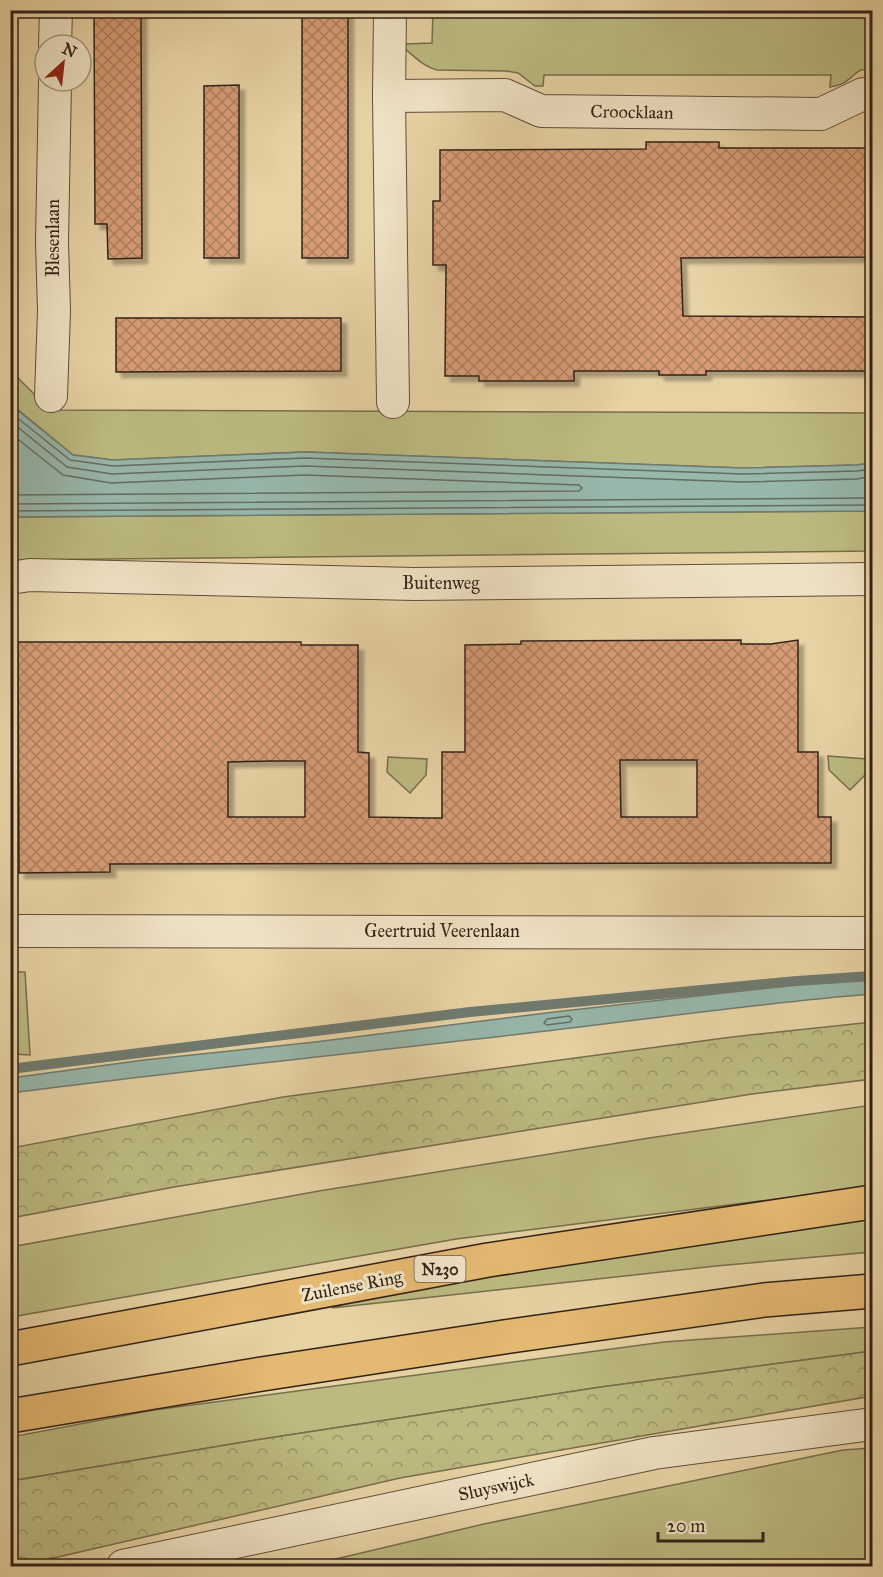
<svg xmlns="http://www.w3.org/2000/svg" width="883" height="1577" viewBox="0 0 883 1577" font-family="'IM FELL Great Primer',serif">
	<defs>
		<pattern id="forest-crowns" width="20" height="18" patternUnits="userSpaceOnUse" patternTransform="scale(1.5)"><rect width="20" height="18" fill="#bcba81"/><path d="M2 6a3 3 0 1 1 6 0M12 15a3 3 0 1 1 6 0" fill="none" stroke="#999769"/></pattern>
		<pattern id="building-cross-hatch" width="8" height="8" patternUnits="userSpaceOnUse" patternTransform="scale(1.5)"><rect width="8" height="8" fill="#d69b74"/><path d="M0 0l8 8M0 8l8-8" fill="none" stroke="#ae7e5e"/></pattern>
		<filter id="shadow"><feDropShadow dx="5.5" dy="5.5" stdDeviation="1.5" flood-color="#0004"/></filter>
	</defs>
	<rect width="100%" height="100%" fill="#e7d2a4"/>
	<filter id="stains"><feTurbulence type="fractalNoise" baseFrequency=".00333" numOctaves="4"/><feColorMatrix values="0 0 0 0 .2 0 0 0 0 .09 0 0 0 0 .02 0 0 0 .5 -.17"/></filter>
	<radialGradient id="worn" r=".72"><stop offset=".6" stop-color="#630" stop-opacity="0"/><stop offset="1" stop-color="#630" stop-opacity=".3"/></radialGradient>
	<!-- green -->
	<g fill="#bcba81" stroke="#776e4c" stroke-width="1.5">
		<path d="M433,11H872V69C854,69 858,74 845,82C841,85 835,86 830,87L831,75H544L543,86H535L518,73L506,71L437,70C424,67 415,57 404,48V44L432,43Z"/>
		<path d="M10,370L36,396L57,410L872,413V463L857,465L743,468L305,452L113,460L73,455L11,404Z"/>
		<path d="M872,511V551L11,560L10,517Z"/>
		<path d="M828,756L867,759L868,772L850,790L829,770Z"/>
		<path d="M388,757L427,759L426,775L410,793L387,772Z"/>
		<path d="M11,972H25L30,1055L11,1054Z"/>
		<path d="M872,1105V1187L456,1239L11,1317V1247L319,1191L649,1138Z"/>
		<path d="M872,1218V1252L716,1266L332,1308L360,1299L495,1274Z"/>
		<path d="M872,1327V1351L601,1387L256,1440L11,1481V1437L154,1410L664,1342Z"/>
		<path d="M872,1448V1566H306L484,1524L843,1450Z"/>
	</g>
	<!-- forest -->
	<g fill="url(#forest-crowns)" stroke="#776e4c" stroke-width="1.5">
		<path d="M872,1022V1079L752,1094L174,1187L11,1218V1148L283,1097L732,1037Z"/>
		<path d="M872,1351V1396L400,1478L19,1566H11V1481L256,1440L601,1387Z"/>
	</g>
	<!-- water -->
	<g fill="#97b7ab" stroke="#6f7b70" stroke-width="1.5">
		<path d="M10,404L73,455L113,460L305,452L743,468L857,465L872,463V511L11,517Z"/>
		<path d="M872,978V994C758,1003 644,1020 529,1033C356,1053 183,1071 11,1093V1078L144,1060L315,1042L554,1012L821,982Z"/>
	</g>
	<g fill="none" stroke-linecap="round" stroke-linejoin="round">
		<!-- shore -->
		<g stroke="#646c61" stroke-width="1.5">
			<path d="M10,412L70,460L113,466L305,458L743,474L857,471L872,469"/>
			<path d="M10,421L67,467L112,474L305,466L743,482L857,479L872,476"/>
			<path d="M10,433L63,475L111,483L305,475L579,485L582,488L579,491L10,495"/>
			<path d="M10,504L872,498"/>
			<path d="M10,511L872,505"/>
			<path d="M569,1016L572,1019L570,1022L547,1025L544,1023L547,1019Z"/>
		</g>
		<!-- stream -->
		<path stroke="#6f7b70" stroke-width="10" d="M10,1069L470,1012L797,981L872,976"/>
	</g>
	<!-- building -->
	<g fill="url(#building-cross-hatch)" stroke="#322217" stroke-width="1.5" fill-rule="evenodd" filter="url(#shadow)">
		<path d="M94,10H141L142,258L108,259L107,224H95Z"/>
		<rect x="302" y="10" width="46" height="248"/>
		<path d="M239,85V258H204V86Z"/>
		<path d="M646,142H719V148H873V257L681,258L683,316L873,317V371H706V375H659V371H574V381H479V376H445L446,265H433V201H440V150L646,149Z"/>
		<path d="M116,318H341V371L116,372Z"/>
		<path d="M741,640V644H771L798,640V752H818V817H831V863L110,864V872L19,873L18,642H301V645H358V752L369,753V817L429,818H442V752H465V645L521,644V641ZM620,760H697V817H621ZM271,761H305V817H228V762Z"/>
	</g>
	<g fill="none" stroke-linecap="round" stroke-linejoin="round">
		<defs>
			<g id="minor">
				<path d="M390,10L389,96L393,402"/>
				<path d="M55,45L56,10"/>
				<path d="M389,96L505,95L541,111L821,114L863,94H872"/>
				<path d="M51,396L54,311L52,242L55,81"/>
				<path d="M10,578L30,575L414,584L872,579"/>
				<path d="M10,931L872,933"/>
				<path d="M123,1566L654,1453L872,1424"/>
			</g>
			<g id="primary">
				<path d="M10,1349L488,1260L872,1202"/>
				<path d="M10,1416L262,1374L504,1337L764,1300L872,1291"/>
			</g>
		</defs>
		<!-- minor casing -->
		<use href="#minor" stroke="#5f4e3a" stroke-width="34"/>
		<!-- primary casing -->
		<use href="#primary" stroke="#322217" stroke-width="36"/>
		<!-- minor -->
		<use href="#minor" stroke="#efe2c4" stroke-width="32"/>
		<!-- primary -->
		<use href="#primary" stroke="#e4b972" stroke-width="33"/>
	</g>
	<g text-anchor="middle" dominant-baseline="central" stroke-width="6" stroke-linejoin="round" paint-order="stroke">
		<!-- shield labels -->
		<rect fill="#efe2c4" stroke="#6b5c4b" stroke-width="1.5" x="414.5" y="1256" width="51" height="26" rx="4.5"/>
		<g font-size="16" font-weight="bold" fill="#322217">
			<text x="440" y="1269">N230</text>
		</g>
		<!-- street labels -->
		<g font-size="18" fill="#322217" stroke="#efe2c4">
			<text transform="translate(632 112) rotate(1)">Croocklaan</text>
			<text transform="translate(53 238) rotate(-90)">Blesenlaan</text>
			<text x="441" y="583">Buitenweg</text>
			<text x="442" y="931">Geertruid Veerenlaan</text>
			<text transform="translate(352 1286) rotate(-11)">Zuilense Ring</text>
			<text transform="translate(496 1487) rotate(-12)">Sluyswijck</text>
		</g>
	</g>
	<!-- margin -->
	<rect width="883" height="1577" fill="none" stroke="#e7d2a4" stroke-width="36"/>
	<rect x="12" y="12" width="859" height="1553" fill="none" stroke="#322217" stroke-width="3"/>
	<rect x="18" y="18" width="847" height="1541" fill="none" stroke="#322217" stroke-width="1.5"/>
	<!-- north arrow -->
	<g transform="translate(63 63) rotate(27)"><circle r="28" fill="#efe2c4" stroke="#a3957f" stroke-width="1.5"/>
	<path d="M0-4.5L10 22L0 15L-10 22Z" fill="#8f2418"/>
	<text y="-9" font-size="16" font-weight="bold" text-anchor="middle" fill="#322217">N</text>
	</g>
	<!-- scale -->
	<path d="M658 1532v9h105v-9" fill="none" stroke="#322217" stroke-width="3"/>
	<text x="667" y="1532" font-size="18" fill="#322217" stroke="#efe2c4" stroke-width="4.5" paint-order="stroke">20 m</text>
	<rect width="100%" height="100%" filter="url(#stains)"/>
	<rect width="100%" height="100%" fill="url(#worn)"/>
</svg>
